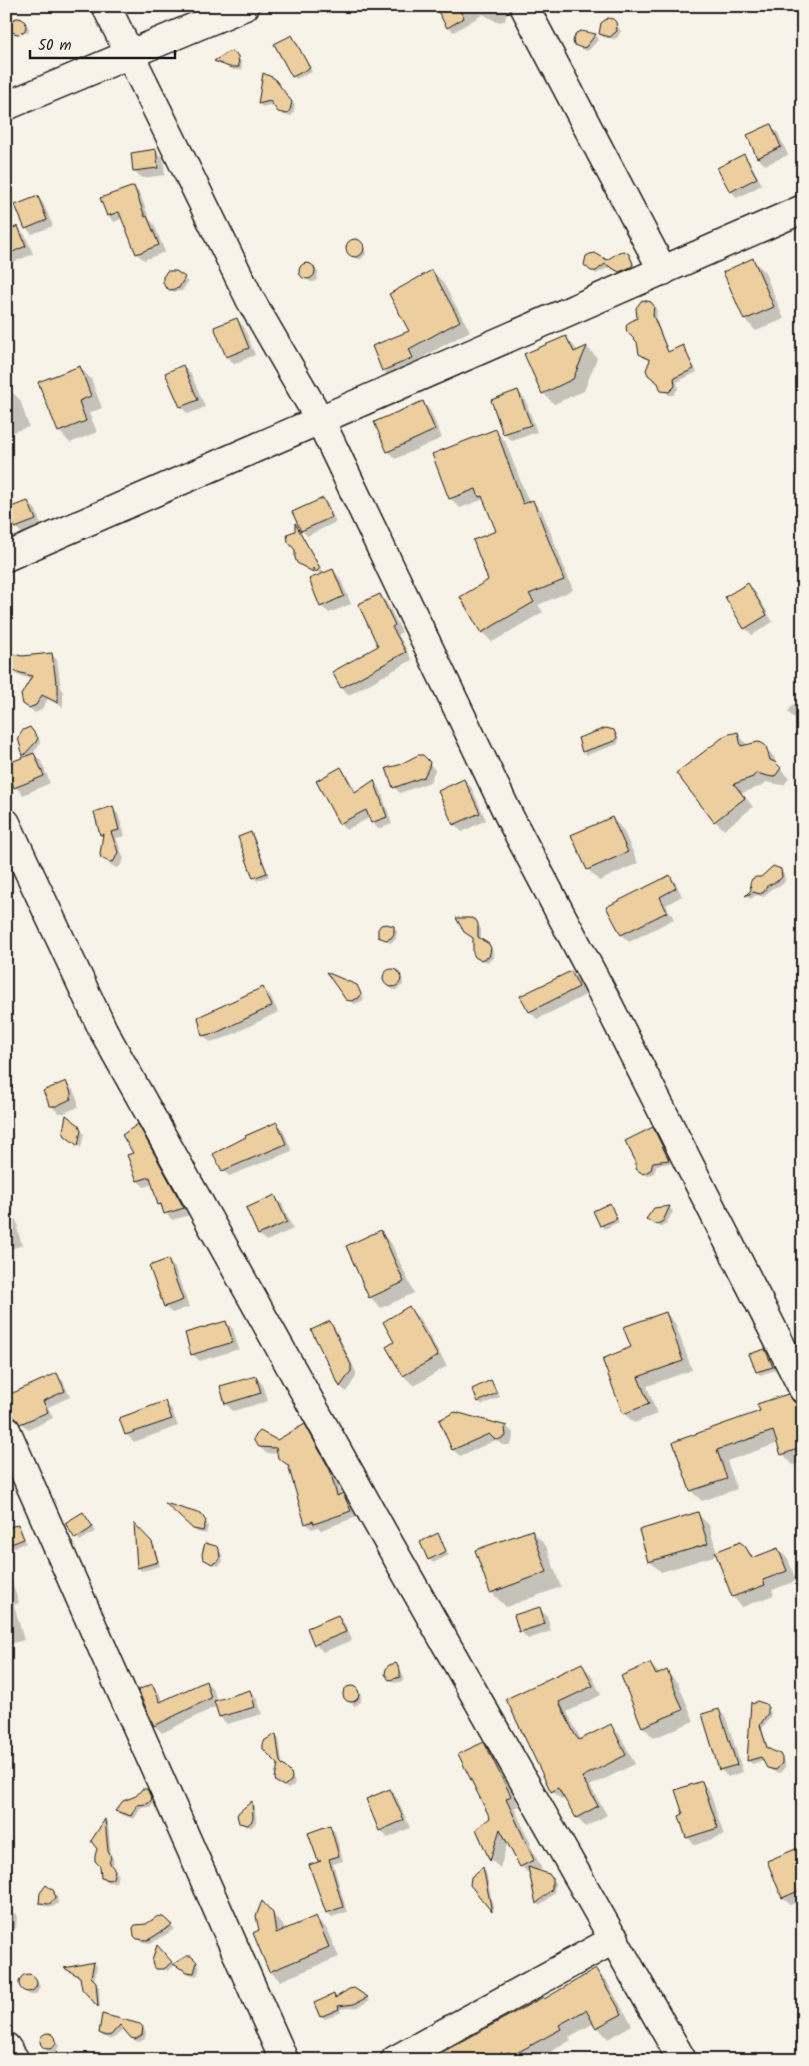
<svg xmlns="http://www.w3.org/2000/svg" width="809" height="2066" viewBox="0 0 809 2066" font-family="Kalam,sans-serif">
	<rect width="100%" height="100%" fill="#f7f3e8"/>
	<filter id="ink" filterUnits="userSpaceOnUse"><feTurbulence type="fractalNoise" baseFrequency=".02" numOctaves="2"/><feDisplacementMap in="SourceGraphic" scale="10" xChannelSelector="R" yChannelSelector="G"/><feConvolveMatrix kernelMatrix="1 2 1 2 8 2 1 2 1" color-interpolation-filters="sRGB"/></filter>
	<g filter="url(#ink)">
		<!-- shadow -->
		<g fill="#0003">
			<path d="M436,6H503L507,12L505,21L497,22L483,14L454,32L448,27Z"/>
			<path d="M15,18L23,21L29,28L28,35V33L14,32L12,29Z"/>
			<path d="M613,20L621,31L617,38L614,39L603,37L600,34Z"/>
			<path d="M581,33L596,35L599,39L589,50L586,51L575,44Z"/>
			<path d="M292,37L312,72L296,79L293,76Z"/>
			<path d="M237,57L241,61L242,70H234L216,61Z"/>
			<path d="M277,83L295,106L293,114L291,116L283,115L274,104L262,107L259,103Z"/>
			<path d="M771,126L778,133L788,155L765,165L758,158L748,136Z"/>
			<path d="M155,151L163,158L165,175L142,178L134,171Z"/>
			<path d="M744,156L750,162L762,185L737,198L731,191Z"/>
			<path d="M134,187L140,194L150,220L154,224L165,252L144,260L137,254L123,218L114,222L108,215Z"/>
			<path d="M37,197L43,203L53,226L32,234L26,228Z"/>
			<path d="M17,228L25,235L33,254L6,265V232Z"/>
			<path d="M353,241H356L364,247L366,254L361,259H357L347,250V246Z"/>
			<path d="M628,255L632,259L635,268L623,275L610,267L596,274L586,264L607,261Z"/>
			<path d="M753,260L764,271L784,319L756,331L745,320Z"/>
			<path d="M305,265L312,266L318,272L317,280L314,282H310L301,273L302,266Z"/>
			<path d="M432,271L442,281L470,331L419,359L422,369L393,380L383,370L411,331Z"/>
			<path d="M175,272L188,282L182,291L174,292L170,290Z"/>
			<path d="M651,303L657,310L656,319L669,353L683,346L697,372L677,382L678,389L673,395H669L660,386L651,361L644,357L639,319Z"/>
			<path d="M237,319L244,327L255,355L234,364L227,356Z"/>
			<path d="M566,337L578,351L587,347L597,358L584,391L554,404L543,393Z"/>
			<path d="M80,367L91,379L102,408L89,413L97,432L70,443L59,431Z"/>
			<path d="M183,367L191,374L205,407L188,414L181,407Z"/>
			<path d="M518,391L525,399L537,432L512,441L504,434L492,400Z"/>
			<path d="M13,393L20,400L29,427L6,434V395Z"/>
			<path d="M422,402L430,410L442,438L395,459L388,451Z"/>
			<path d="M495,431L505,441L529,503L532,501L542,511L573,590L538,605L543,612L492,642L482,632L498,532L484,499L460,508L450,498Z"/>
			<path d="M323,499L328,505L336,522L307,536L302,530Z"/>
			<path d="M28,502L36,510L42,528L24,535L16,528L9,509Z"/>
			<path d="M297,526L324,574L333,570L340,578L351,604L329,613L321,606V575L315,570V574L302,566Z"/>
			<path d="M748,584L755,592L773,622L752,635L745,628Z"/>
			<path d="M379,595L387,603L402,632L398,634L412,660L349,695L342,688L380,646Z"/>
			<path d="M51,654L57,660L61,689L63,692V707L48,699L41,710L35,713L24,703L32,679L17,675L11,669L22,658Z"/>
			<path d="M793,704L803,709V720L793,717L788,712Z"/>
			<path d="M30,729L39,738L40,742L39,746L33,753L41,761L50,783L23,795L16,787L26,757L19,738L20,734Z"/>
			<path d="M616,734L619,738L618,744L587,755L583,751Z"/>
			<path d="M738,734L748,746L765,747L774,757L777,765L789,778L785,784L782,785L766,782L762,786L742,793L753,807L724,830L715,821Z"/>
			<path d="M429,763L435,770L430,782L400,793L394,787Z"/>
			<path d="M341,769L347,775L357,793L373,782L380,788L392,824L378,829L369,818L346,830L340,824L318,781Z"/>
			<path d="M464,780L471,787L486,820L462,832L454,824Z"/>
			<path d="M112,808L118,814L125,836L116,838L124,859L120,866L117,868L109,864L103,858L104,837L101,835Z"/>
			<path d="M612,818L623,830L638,863L599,881L588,869Z"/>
			<path d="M251,833L254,837L269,876L257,881L254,877Z"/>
			<path d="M780,870L784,874L785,881L783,884L771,889L764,897L757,895L750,899L747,896L761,879Z"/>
			<path d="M669,876L676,883L682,896L666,905L674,919L629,942L622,935L608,907Z"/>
			<path d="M475,921L481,929V940L492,949L494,957L488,962L480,960L475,939L465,932Z"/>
			<path d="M393,927L397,931L396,938L394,941L390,943L380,936Z"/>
			<path d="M392,970L402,978L403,985L396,990L392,989L384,980L385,974Z"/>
			<path d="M571,972L578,980L586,995L537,1019L530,1012Z"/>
			<path d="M356,986L364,998L362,1001L355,1004L347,999Z"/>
			<path d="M263,989L270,995L278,1012L225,1038L210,1042L203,1035Z"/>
			<path d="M66,1083L73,1090L78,1101V1107L64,1113H58L51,1105Z"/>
			<path d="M277,1124L283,1130L292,1151L229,1176L223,1170Z"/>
			<path d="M78,1126L84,1134L81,1148L70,1139Z"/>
			<path d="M138,1126L144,1132L190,1215L172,1220L159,1204L153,1184L144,1187L138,1181Z"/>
			<path d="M652,1128L671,1163L657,1165L654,1173L648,1176L641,1172L637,1162Z"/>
			<path d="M275,1197L282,1204L293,1229L266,1241L259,1234Z"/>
			<path d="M6,1199L19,1227L17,1228L22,1245L6,1251Z"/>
			<path d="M610,1205L619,1222L604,1229L601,1225Z"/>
			<path d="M670,1208L673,1211L666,1224L660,1227L648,1219L655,1210Z"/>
			<path d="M380,1232L391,1243L414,1293L381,1308L370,1297Z"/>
			<path d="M168,1261L175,1268L189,1307L172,1313L165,1306Z"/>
			<path d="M409,1308L419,1318L447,1366L414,1386L404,1376L388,1347L396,1342Z"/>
			<path d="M666,1313L675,1323L692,1370L647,1386L657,1414L634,1423L624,1413L632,1348Z"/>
			<path d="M226,1322L233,1329L239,1349L200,1361L192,1354Z"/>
			<path d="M329,1322L335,1328L356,1372V1377L346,1392L341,1387L313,1330Z"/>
			<path d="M765,1350L776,1370L760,1375L757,1372Z"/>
			<path d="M57,1375L63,1381L70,1397L48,1407L53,1418L28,1430L15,1416L6,1397Z"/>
			<path d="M256,1377L263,1385L268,1401L233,1411L226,1404Z"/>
			<path d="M491,1381L500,1397L482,1405L473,1390Z"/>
			<path d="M788,1395L803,1409V1462L793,1465L783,1454L779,1443L727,1461L737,1489L702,1501L691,1491L674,1443L761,1412Z"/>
			<path d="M165,1402L172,1410L178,1426L134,1442L127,1435L121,1419Z"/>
			<path d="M455,1414L507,1427L513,1433L512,1443L509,1445H502L496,1440L460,1456L453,1450Z"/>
			<path d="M304,1426L310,1432L336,1477L341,1496L343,1495L349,1501L356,1517L321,1530L318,1527L312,1529L306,1523L289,1466L279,1457L278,1454L266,1453L257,1444V1434L264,1433L277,1441Z"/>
			<path d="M170,1506L204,1519L208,1526L206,1534L197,1532Z"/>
			<path d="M83,1513L96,1531L80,1541L67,1523Z"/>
			<path d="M698,1514L709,1525L717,1553L745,1547L755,1558L778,1549L788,1559L796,1581L772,1590L774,1595L742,1607L733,1597L717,1555L661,1572L649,1561Z"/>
			<path d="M18,1526L21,1529L26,1543L6,1550V1530Z"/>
			<path d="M136,1526L155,1547L160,1566L142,1571L138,1568Z"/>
			<path d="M532,1531L546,1546L561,1587L506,1607L491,1592Z"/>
			<path d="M437,1535L449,1555L433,1563L429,1559Z"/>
			<path d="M215,1547L222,1554L223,1562L218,1566L206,1559Z"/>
			<path d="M6,1565L19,1603L14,1605L24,1640L6,1645Z"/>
			<path d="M539,1608L547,1616L551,1631L528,1639L520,1631Z"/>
			<path d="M338,1616L345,1624L352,1640L323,1652L315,1644Z"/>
			<path d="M396,1664L403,1674V1681L394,1683L390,1680Z"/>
			<path d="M650,1664L660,1674L667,1672L678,1683L694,1721L654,1738L643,1727L622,1677Z"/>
			<path d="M581,1665L591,1674L601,1695L567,1712L581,1740L611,1726L620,1735L635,1764L590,1786L607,1815L586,1827L577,1818L566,1798L562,1800L552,1791L508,1699Z"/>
			<path d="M206,1682L213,1689L217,1701L250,1692L257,1699L262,1714L227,1724L220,1717L217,1706L162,1733L155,1726L140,1691L152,1685L159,1693L163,1701Z"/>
			<path d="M355,1688L361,1695V1702L355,1706L348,1701L344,1694L345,1689Z"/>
			<path d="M757,1702H761L771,1713L770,1717L762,1729L769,1750L779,1755L785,1763V1767L780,1773L772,1771L764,1760L752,1764L749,1761L752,1705Z"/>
			<path d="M719,1710L726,1718L743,1772L728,1777L720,1769Z"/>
			<path d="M276,1736L279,1739L283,1767L295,1781L294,1785L288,1789L277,1781L279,1763Z"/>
			<path d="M483,1743L492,1752L519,1806L514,1808L531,1844L530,1845L542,1869L537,1871L548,1875L555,1883L554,1893L540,1906L537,1903L530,1875L521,1866L508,1841L500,1868L491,1860L477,1829L491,1819Z"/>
			<path d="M701,1782L709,1790L724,1835L695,1845L687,1837L684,1815Z"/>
			<path d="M146,1790L154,1803L151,1807L141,1808L134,1819L120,1814L117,1811L136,1797L139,1792Z"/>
			<path d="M390,1790L397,1798L410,1828L388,1838L380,1830L367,1800Z"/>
			<path d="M252,1803L255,1806L256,1822L252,1827L244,1826L241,1822Z"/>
			<path d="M106,1821L108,1824L111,1855L114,1862L112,1866L118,1874L116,1882L113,1883L105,1881L102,1878L99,1849L92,1841Z"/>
			<path d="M330,1827L335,1832L343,1861L333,1864L347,1912L332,1917L327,1912L319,1861Z"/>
			<path d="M798,1850L803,1855V1900L790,1905L783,1897Z"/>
			<path d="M483,1868L486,1872L494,1912L471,1885Z"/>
			<path d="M53,1892L57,1896L58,1903L53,1907L44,1906L40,1903Z"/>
			<path d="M6,1912L14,1913L17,1916L16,1928L8,1933H6Z"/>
			<path d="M272,1913L283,1925L284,1931L316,1918L326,1928L339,1957L280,1981L270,1971L261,1931Z"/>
			<path d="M163,1918L175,1929L152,1943L142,1942L133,1932L134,1929L139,1924L146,1925Z"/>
			<path d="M158,1947L174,1965L187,1957H191L200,1967L197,1976L191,1975L175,1965L166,1972L167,1970L157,1968Z"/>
			<path d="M94,1963L97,1966L94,1982L99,1987L100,2008L83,1988L82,1978L67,1969Z"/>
			<path d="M596,1970L607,1982L632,2025L608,2039L594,2023L569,2037L571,2040L536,2060H447Z"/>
			<path d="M26,1976L34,1978L40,1986L37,1993L34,1995H30L20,1985V1981Z"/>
			<path d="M353,1990L370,2000L358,2007L340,2009L341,2012L325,2019L321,2016L333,1996L336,1999Z"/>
			<path d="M103,2016L139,2025L146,2031L145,2039L139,2042L136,2041L124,2028L114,2038L110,2039L103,2036L100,2032Z"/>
			<path d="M45,2035H52L56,2039L59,2046L56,2052L48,2051L44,2048L41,2041Z"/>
		</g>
		<!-- building -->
		<g fill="#ecce9f" stroke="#1c1c1c">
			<path d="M435,6H457L464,18L447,28Z"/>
			<circle cx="18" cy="26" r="8"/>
			<path d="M608,18L613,19L616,22L617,31L610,37L599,34L601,23Z"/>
			<path d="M581,31L596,34L586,47L582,48L574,45L573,41L576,33Z"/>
			<path d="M292,35L310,68L292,77L274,44Z"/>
			<path d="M232,51L238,56L239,67H229L214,61L228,52Z"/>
			<path d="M263,73L274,78L292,102L290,110L287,114L278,112L270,101L258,104Z"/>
			<path d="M771,124L781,147L757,158L747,135Z"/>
			<path d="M156,149L158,168L133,171L131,153Z"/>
			<path d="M744,154L757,178L730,192L717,168Z"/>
			<path d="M134,186L145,217L147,216L159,245L136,254L119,212L107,216L100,198Z"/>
			<path d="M38,196L47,220L25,229L15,205Z"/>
			<path d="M18,226L26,246L6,255V231Z"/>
			<circle cx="355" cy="248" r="9"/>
			<path d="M624,251L629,254L633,264L631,267L619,272L605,264L596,271H591L584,265L586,256L590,254L595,253L607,260L619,252Z"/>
			<path d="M753,258L774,307L744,320L723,272Z"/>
			<circle cx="307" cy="271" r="8"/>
			<path d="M432,270L460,321L409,349L413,358L382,371L372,346L409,331L389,294Z"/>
			<path d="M167,271H176L185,277L179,288L170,290L165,287L163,282V277Z"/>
			<path d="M642,300L651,302L654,306L653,315L668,352L683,345L694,369L674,378L675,386L669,392L661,391L658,383L648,375L646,370L650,360L639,354L637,342L627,332L626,327L628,323L637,318L636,308Z"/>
			<path d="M237,318L249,348L226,357L214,327Z"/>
			<path d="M566,336L574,352L587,346L573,379L542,394L524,354Z"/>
			<path d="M183,365L198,400L180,407L165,373Z"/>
			<path d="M80,366L91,396L79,401L86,421L58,432L38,382Z"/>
			<path d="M518,390L531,425L503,434L491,400Z"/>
			<path d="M423,401L435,430L387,452L374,422Z"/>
			<path d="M496,429L523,504L533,500L564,580L529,594L534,602L481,633L460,597L488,580L473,540L496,531L482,496L479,497L476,489L449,499L432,454Z"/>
			<path d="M323,498L332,517L301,531L292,512Z"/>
			<path d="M28,501L36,520L15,528L8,508Z"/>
			<path d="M295,523L320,568L316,572L313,568V572L297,563L295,558V550L288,542L287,534L295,531Z"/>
			<path d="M333,569L344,596L320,607L309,579Z"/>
			<path d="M748,583L767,615L744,629L725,597Z"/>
			<path d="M380,594L395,625L392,627L406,652L341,688L332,672L378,646L358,604Z"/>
			<path d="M52,653L56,682L58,685V703L42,695L36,705L29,708L23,704L21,695L32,676L10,670L6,666V657L14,654L22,656Z"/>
			<path d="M30,727L38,738L36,742L23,756L18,738L23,730Z"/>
			<path d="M606,728L614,730L617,737L615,741L582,752L578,738Z"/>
			<path d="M738,732L741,746L758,742L762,743L766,746L770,760L775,762L781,768L776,775L772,777L756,773L753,777L734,784L745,798L714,822L676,773L726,735Z"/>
			<path d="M34,753L44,776L14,788L6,764Z"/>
			<path d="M418,755H423L430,762L429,767L424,777L393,788L386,768L399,765Z"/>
			<path d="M341,767L355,793L374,780L387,817L371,823L366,810L339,824L316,781Z"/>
			<path d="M464,779L480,813L453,825L438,791Z"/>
			<path d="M113,806L119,830L111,832L118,852L114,861L110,862L101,858L100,854L103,834L100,835L94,812Z"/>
			<path d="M612,817L628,852L587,870L571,835Z"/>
			<path d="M251,832L267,873L253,878L238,837Z"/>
			<path d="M773,866L781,869L782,877L779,880L767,886L764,892L760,894L753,892L745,896L751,890L750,883L752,879L756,877H761Z"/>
			<path d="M670,875L676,888L660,897L667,912L621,935L606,907Z"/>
			<path d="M456,918H472L476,920L478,924V937L489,944L491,948L489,957L480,960L475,957L473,953V938L464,932Z"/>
			<path d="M386,924L394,926V934L391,938L386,940L378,937V929L381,925Z"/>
			<circle cx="392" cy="978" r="9"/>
			<path d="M571,971L579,987L529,1012L520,996Z"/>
			<path d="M326,972L357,985L361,994L359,998L351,1001L346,1000Z"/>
			<path d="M263,987L272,1006L218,1032L202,1036L198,1017Z"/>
			<path d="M66,1081L71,1093V1099L56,1106H50L43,1091Z"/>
			<path d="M66,1115L79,1125L81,1130L78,1146L65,1136L63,1131Z"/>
			<path d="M277,1122L286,1144L222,1171L213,1154L246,1137L245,1136Z"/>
			<path d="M138,1124L184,1208L164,1214L161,1204L158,1205L150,1177L137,1181L127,1155L133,1153L122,1135Z"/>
			<path d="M653,1127L669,1160L653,1162L651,1170L643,1174L636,1169V1162L625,1141Z"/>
			<path d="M275,1195L287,1222L258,1235L246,1208Z"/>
			<path d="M610,1203L617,1219L600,1226L593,1211Z"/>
			<path d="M670,1206L663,1221L660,1223L655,1224L646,1219L654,1208Z"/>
			<path d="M381,1230L404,1282L369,1298L346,1246Z"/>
			<path d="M168,1259L183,1300L164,1307L149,1266Z"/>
			<path d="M409,1306L438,1356L403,1376L386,1347L394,1342L383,1322Z"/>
			<path d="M666,1312L683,1361L638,1377L649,1404L623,1414L602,1359L631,1347L623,1327Z"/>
			<path d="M226,1321L233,1342L191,1355L185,1333Z"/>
			<path d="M330,1321L351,1365V1371L340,1387L311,1330Z"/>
			<path d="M765,1349L773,1367L756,1372L749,1354Z"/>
			<path d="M57,1373L65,1391L43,1401L48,1412L20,1424L14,1417L6,1396Z"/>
			<path d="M256,1376L261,1393L225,1404L220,1386Z"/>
			<path d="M491,1380L497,1393L478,1402L472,1389Z"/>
			<path d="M788,1394L794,1402L799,1404L803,1411V1447L781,1455L773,1431L717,1450L727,1479L690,1491L673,1442L760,1411L757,1404Z"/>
			<path d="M165,1401L172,1419L125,1435L119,1418Z"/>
			<path d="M455,1412L507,1426L505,1427L506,1436L498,1440L494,1439L489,1434L452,1450L439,1420Z"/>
			<path d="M305,1424L330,1470L337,1496L343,1493L351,1511L314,1524L313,1521L305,1524L288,1465L278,1458L276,1448L259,1447L254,1441V1437L260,1431L277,1440Z"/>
			<path d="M165,1503L201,1514L206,1521L203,1531L193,1529Z"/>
			<path d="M83,1512L93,1527L75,1539L65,1523Z"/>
			<path d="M698,1512L708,1544L648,1562L639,1530Z"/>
			<path d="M134,1523L152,1542L158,1562L137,1568Z"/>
			<path d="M18,1524L24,1539L6,1546V1529Z"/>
			<path d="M532,1530L547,1572L490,1593L475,1550Z"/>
			<path d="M438,1533L446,1551L428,1560L420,1542Z"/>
			<path d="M740,1542L745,1546L752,1558L778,1548L787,1571L763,1580L765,1585L732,1597L715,1552Z"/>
			<path d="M205,1543L216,1546L219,1549L220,1559L216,1562L212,1564L203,1559L202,1554Z"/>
			<path d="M540,1607L545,1624L519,1632L514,1615Z"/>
			<path d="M338,1615L346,1632L314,1645L307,1628Z"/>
			<path d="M396,1663L400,1670V1677L389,1680L385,1674L386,1669L389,1665Z"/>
			<path d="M582,1663L593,1686L559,1702L575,1735L579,1740L611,1724L626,1755L582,1777L598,1806L576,1818L558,1788L551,1792L506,1699Z"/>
			<path d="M650,1663L656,1675L667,1670L683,1710L642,1727L621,1676Z"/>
			<path d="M206,1681L211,1698L154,1726L138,1690L152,1684L160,1702Z"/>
			<circle cx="351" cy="1694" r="8"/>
			<path d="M250,1690L255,1707L219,1717L214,1701Z"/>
			<path d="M757,1701L766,1704L768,1708V1713L760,1725L767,1748L780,1754L782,1758V1763L776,1770L767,1768L761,1757L747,1761L751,1702L753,1704Z"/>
			<path d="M719,1709L737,1765L719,1770L702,1714Z"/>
			<path d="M276,1734L280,1762L291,1773L292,1777L291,1781L284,1786L276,1782L275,1778L278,1764L263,1749V1744L265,1740Z"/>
			<path d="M484,1742L511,1796L506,1799L534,1860L520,1867L500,1829L490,1861L476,1829L490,1818L458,1754Z"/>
			<path d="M702,1781L718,1828L686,1838L679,1816L683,1814L675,1790Z"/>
			<path d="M142,1789H147L152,1799L150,1802L147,1804L137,1805L131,1816L115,1811L123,1801L136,1796Z"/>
			<path d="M390,1789L404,1820L379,1831L366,1799Z"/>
			<path d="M252,1801L253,1818L251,1822L248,1825L239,1823L237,1815L239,1812Z"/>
			<path d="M105,1819L108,1851L111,1858L109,1862L115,1870L113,1878L109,1880L101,1878L100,1866L95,1861V1856L97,1849L91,1841Z"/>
			<path d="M330,1825L339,1856L329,1859L343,1907L326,1913L309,1865L321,1861H318L308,1833Z"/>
			<path d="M798,1848L803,1859V1889L782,1898L767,1861Z"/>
			<path d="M483,1867L492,1912L470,1885L471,1877Z"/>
			<path d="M528,1867L549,1874L552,1878V1889L536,1904Z"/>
			<path d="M46,1885L54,1891L55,1899L49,1904L39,1903L40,1893Z"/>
			<path d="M262,1901L273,1913L276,1933L316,1916L329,1947L269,1972L253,1933L259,1930L256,1916Z"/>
			<path d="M158,1916L163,1917L172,1925L148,1940L137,1939L134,1936L133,1928L135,1925L146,1924Z"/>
			<path d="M157,1945L172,1962L164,1969H156L153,1965L152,1961Z"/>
			<path d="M187,1956H191L197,1962L194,1973L187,1972L173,1964Z"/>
			<path d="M94,1962L91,1977L96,1982L98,2007L82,1989L80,1977L64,1968Z"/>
			<path d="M596,1969L622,2014L596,2028L586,2010L559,2025L561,2029L511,2056L509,2052L492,2060H428L543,1997L544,1999Z"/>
			<circle cx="28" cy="1983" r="9"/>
			<path d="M354,1988L368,1997L354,2004L338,2006L339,2009L320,2017L314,2003L334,1994L335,1998L349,1989Z"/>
			<path d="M102,2014L140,2024L143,2027L142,2035L135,2039L131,2038L120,2025L111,2035L106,2036L99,2033Z"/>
			<circle cx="48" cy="2041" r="8"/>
		</g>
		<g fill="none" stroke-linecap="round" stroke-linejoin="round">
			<defs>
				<g id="minor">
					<path d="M106,6L251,301L320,420L510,818L605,998L803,1389"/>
					<path d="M524,6L663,271"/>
					<path d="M6,106L245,6"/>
					<path d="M6,557L803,209"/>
					<path d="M6,823L103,1030L382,1531L682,2060"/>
					<path d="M6,1430L284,2060"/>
					<path d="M6,2047L15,2060"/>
					<path d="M395,2060L615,1939"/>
				</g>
			</defs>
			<!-- minor casing -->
			<use href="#minor" stroke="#1c1c1c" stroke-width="31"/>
			<!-- minor -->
			<use href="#minor" stroke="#f7f3e8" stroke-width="28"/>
		</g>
	</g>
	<!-- margin -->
	<rect width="809" height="2066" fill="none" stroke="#f7f3e8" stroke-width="25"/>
	<rect x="12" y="12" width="784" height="2041" fill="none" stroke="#1c1c1c" stroke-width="2" filter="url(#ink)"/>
	<!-- scale -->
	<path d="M30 50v8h145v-8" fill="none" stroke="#1c1c1c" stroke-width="2.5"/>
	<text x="38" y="50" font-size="15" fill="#1c1c1c" stroke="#f7f3e8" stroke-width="4" paint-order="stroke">50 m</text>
</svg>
